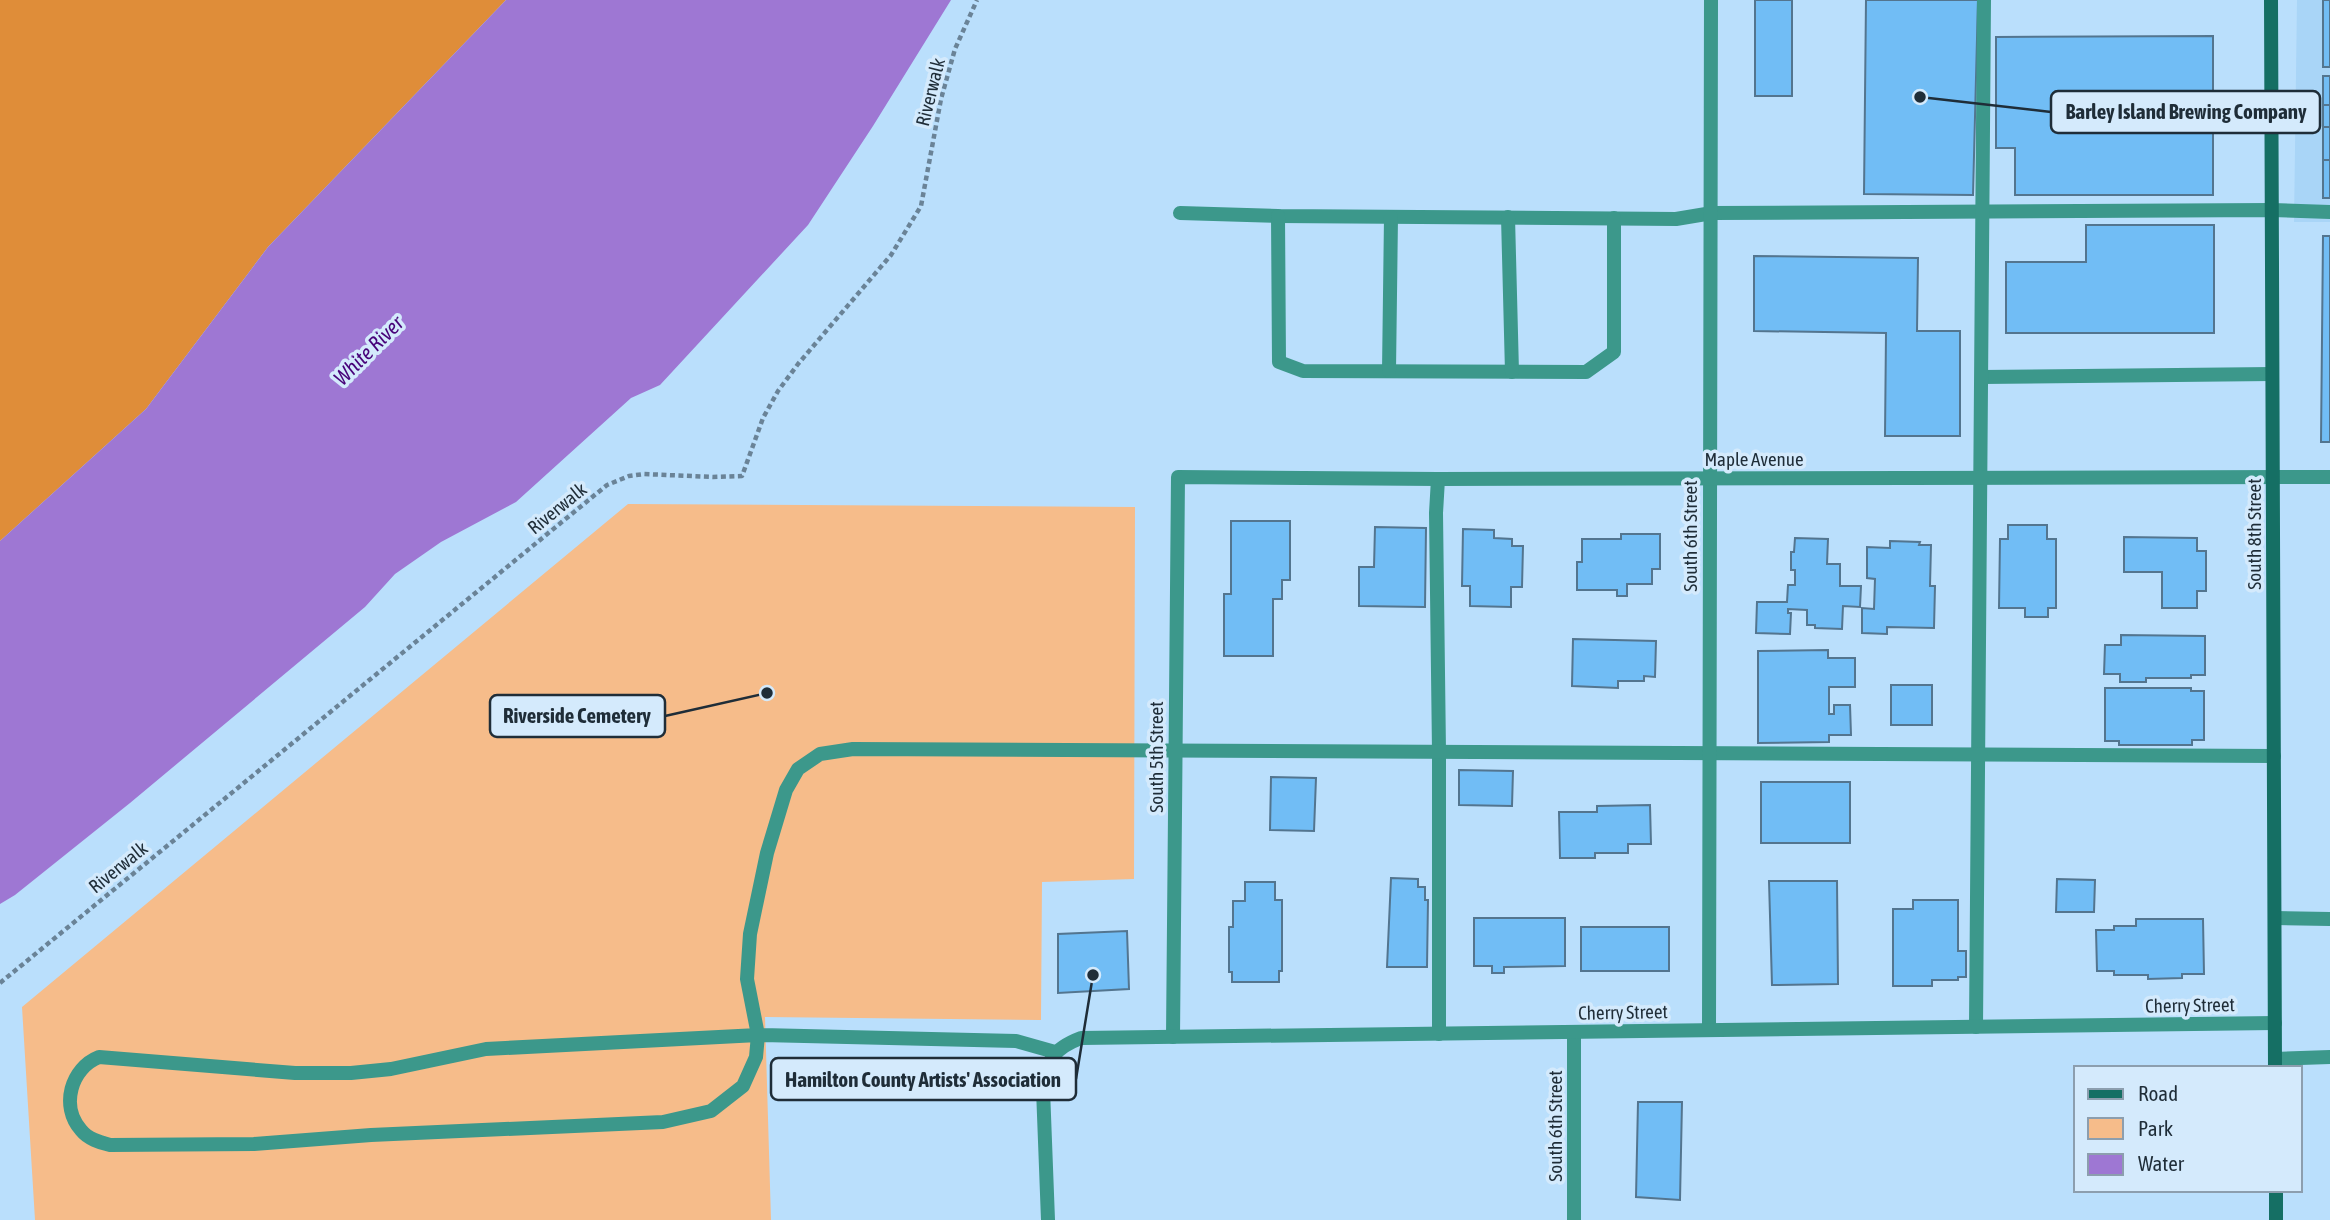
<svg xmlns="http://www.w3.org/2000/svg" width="2330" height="1220" viewBox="0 0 2330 1220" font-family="'Asap Condensed',sans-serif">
	<rect width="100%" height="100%" fill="#badffc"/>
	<!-- built -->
	<path fill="#a9d5f7" d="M2297,0H2330V222H2294Z"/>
	<!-- green -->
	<path fill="#f6bc8a" d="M628,504L1135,507L1134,879L1042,882L1041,1020L765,1017L771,1220H35L22,1007Z"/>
	<!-- forest -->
	<path fill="#df8d39" d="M0,0H506L268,247L146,409L0,541Z"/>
	<!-- water -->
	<path fill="#9e77d3" d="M506,0H951L873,126L808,225L660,385L631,398L516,502L441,542L395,574L365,607L130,803L15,895L0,904V541L146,409L268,247Z"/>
	<!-- building -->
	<g fill="#71bdf5" stroke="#53758f" stroke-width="2">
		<rect x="1755" y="0" width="37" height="96"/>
		<path d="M1866,0H1978L1973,195L1864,194Z"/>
		<rect x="2323" y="0" width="7" height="67"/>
		<path d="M2213,36V195H2015V148H1996V37Z"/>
		<rect x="2323" y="76" width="7" height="29"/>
		<rect x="2323" y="105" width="7" height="22"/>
		<rect x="2323" y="127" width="7" height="33"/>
		<rect x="2323" y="160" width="7" height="38"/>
		<path d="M2086,225H2214V333H2006V262H2086Z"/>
		<path d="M2323,236H2330V442H2321Z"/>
		<path d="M1754,256L1918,258L1917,331H1960V436H1885L1886,333L1754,331Z"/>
		<path d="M1231,521H1290V580H1282V599H1273V656H1224V594H1231Z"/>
		<path d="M2008,525H2047V539H2056V608H2048V617H2025V608H1999L2000,539H2008Z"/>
		<path d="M1375,527L1426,528L1425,607L1359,606V567H1374Z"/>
		<path d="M1463,529L1494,530V538L1512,539V546H1523L1522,587H1511V607L1470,606V586H1462Z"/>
		<path d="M1621,534H1660V569H1652V584H1627V596H1617V590H1577V562H1582V539H1621Z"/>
		<path d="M2124,537L2197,538V551H2206V591H2197V608H2162V572H2124Z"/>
		<path d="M1795,538L1828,539L1827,564H1840V586H1861L1860,607L1843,606L1842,629L1815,628V625H1807V610L1788,609V613H1791L1790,634L1756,633L1757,602H1787L1788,585H1795V570H1791V552H1794Z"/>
		<path d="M1890,541L1920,542L1919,545H1931L1930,586H1935L1934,628L1887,627V634L1862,633V608L1874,609L1875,579L1867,578V547L1890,548Z"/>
		<path d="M2121,635L2205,636V675H2191V678H2146V682H2120V674H2104L2105,645H2121Z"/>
		<path d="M1573,639L1656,641L1655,677L1644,676V681H1618V688L1572,686Z"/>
		<path d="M1828,650V658H1855V687H1829V714H1834V705H1850L1851,735H1829V742L1758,743V651Z"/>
		<rect x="1891" y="685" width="41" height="40"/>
		<path d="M2105,688H2191V691H2204V740H2192V745H2119V741H2105Z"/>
		<path d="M1459,770L1513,771L1512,806L1459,805Z"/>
		<path d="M1271,777L1316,778L1314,831L1270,830Z"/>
		<rect x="1761" y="782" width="89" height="61"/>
		<path d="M1650,805L1651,844H1628V853H1595V858H1560L1559,812H1597V806Z"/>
		<path d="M1391,878L1418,879V887H1425V900H1428L1427,967H1387Z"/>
		<path d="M2057,879L2095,880L2094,912H2056Z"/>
		<path d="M1769,881H1837L1838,984L1772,985Z"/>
		<path d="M1245,882H1275V900H1282V971H1279V982H1232V972H1229V927H1233V901H1245Z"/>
		<path d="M1913,900H1958V951H1966V977H1958V980H1932V986H1893V909H1913Z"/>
		<path d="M1474,918H1565V966L1504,967V973H1492V966H1474Z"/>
		<path d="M2136,919H2203L2204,974H2182V978L2148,979V975H2114V971H2097L2096,930H2114V926H2136Z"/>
		<rect x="1581" y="927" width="88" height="44"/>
		<path d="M1127,931L1129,989L1058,993V934Z"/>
		<path d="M1638,1102H1682L1680,1200L1636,1197Z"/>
	</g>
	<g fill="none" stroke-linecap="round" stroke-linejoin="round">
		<!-- path -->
		<path stroke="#6a8397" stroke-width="4.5" stroke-dasharray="5 3.5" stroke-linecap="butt" d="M0,983L607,485L629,476L644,474L713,477L742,476L763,418L778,391L798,364L891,255L921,206L941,99L955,49L977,0"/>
		<!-- lane -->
		<g stroke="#3c988b" stroke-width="14">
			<path d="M1180,213L1278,216L1676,219L1712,213L2272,210L2330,212"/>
			<path d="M1278,216L1279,362L1303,371L1586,372L1614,352V218"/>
			<path d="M1508,217L1512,372"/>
			<path d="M1389,371L1391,217"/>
			<path d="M1982,377L2272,374"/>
			<path d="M1438,479L1436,513L1439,752V1034"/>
			<path d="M2275,918L2330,919"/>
			<path d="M1976,1027L1984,0"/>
			<path d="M1055,1052L1016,1041L758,1035L486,1049L391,1069L351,1073H295L99,1057C71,1068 60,1106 81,1130C88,1139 99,1142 110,1145L254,1144L371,1135L663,1122L711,1111L743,1086L756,1057L758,1035L747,979L750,934L767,853L786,790L798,769L820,754L853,749L2274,756"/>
		</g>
		<!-- street -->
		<g stroke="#3c988b" stroke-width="14">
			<path d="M1709,1030L1711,0"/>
			<path d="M1574,1032V1220"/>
			<path d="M1173,1037L1178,477L1438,479L2330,477"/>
			<path d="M2275,1059L2330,1057"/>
			<path d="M1048,1220L1043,1089C1048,1060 1052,1049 1081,1038L2275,1023"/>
		</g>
		<!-- secondary -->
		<g stroke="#156f64" stroke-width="14">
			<path d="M2271,0L2275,1068"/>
			<path d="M2276,1190V1220"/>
		</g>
	</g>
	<g text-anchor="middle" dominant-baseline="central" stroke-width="7" stroke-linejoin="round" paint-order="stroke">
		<!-- street labels -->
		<g font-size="19" fill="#1f2d38" stroke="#d4eafc">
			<text transform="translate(930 92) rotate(-76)">Riverwalk</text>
			<text x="1754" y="459">Maple Avenue</text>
			<text transform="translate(557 508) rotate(-39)">Riverwalk</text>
			<text transform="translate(2254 534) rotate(-90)">South 8th Street</text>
			<text transform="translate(1690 536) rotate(-90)">South 6th Street</text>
			<text transform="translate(1156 757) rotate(-90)">South 5th Street</text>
			<text transform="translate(118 867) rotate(-39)">Riverwalk</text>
			<text transform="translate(2190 1005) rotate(-1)">Cherry Street</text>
			<text transform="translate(1623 1012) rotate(-1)">Cherry Street</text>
			<text transform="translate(1555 1126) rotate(-90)">South 6th Street</text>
		</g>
		<!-- water labels -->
		<g font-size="21" font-style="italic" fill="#470379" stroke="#d4eafc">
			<text transform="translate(368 350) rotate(-45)">White River</text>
		</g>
	</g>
	<!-- callouts -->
	<path fill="none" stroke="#1f2d38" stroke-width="2.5" d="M1920 97L2051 112M767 693L665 716M1093 975L1076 1079"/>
	<g fill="#1f2d38" stroke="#d4eafc" stroke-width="2.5">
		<circle cx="1920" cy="97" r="7"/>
		<circle cx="767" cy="693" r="7"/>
		<circle cx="1093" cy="975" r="7"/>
	</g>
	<g fill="#d4eafc" stroke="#1f2d38" stroke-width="2.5">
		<rect x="2051" y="91" width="269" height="42" rx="7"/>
		<rect x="490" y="695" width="175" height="42" rx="7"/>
		<rect x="771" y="1058" width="305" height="42" rx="7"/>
	</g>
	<g font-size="21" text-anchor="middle" font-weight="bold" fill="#1f2d38">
		<text x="2186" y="119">Barley Island Brewing Company</text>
		<text x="577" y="723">Riverside Cemetery</text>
		<text x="923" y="1087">Hamilton County Artists' Association</text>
	</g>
	<!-- legend -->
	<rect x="2074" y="1066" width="228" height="126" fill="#d4eafc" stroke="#8c9eae" stroke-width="2"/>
	<rect x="2088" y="1089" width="35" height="10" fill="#156f64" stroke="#8c9eae" stroke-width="2"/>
	<text x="2138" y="1101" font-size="21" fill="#1f2d38">Road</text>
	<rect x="2088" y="1118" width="35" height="21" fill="#f6bc8a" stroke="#8c9eae" stroke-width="2"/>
	<text x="2138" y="1136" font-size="21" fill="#1f2d38">Park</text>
	<rect x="2088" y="1154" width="35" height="21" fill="#9e77d3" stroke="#8c9eae" stroke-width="2"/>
	<text x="2138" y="1171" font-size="21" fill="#1f2d38">Water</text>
</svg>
